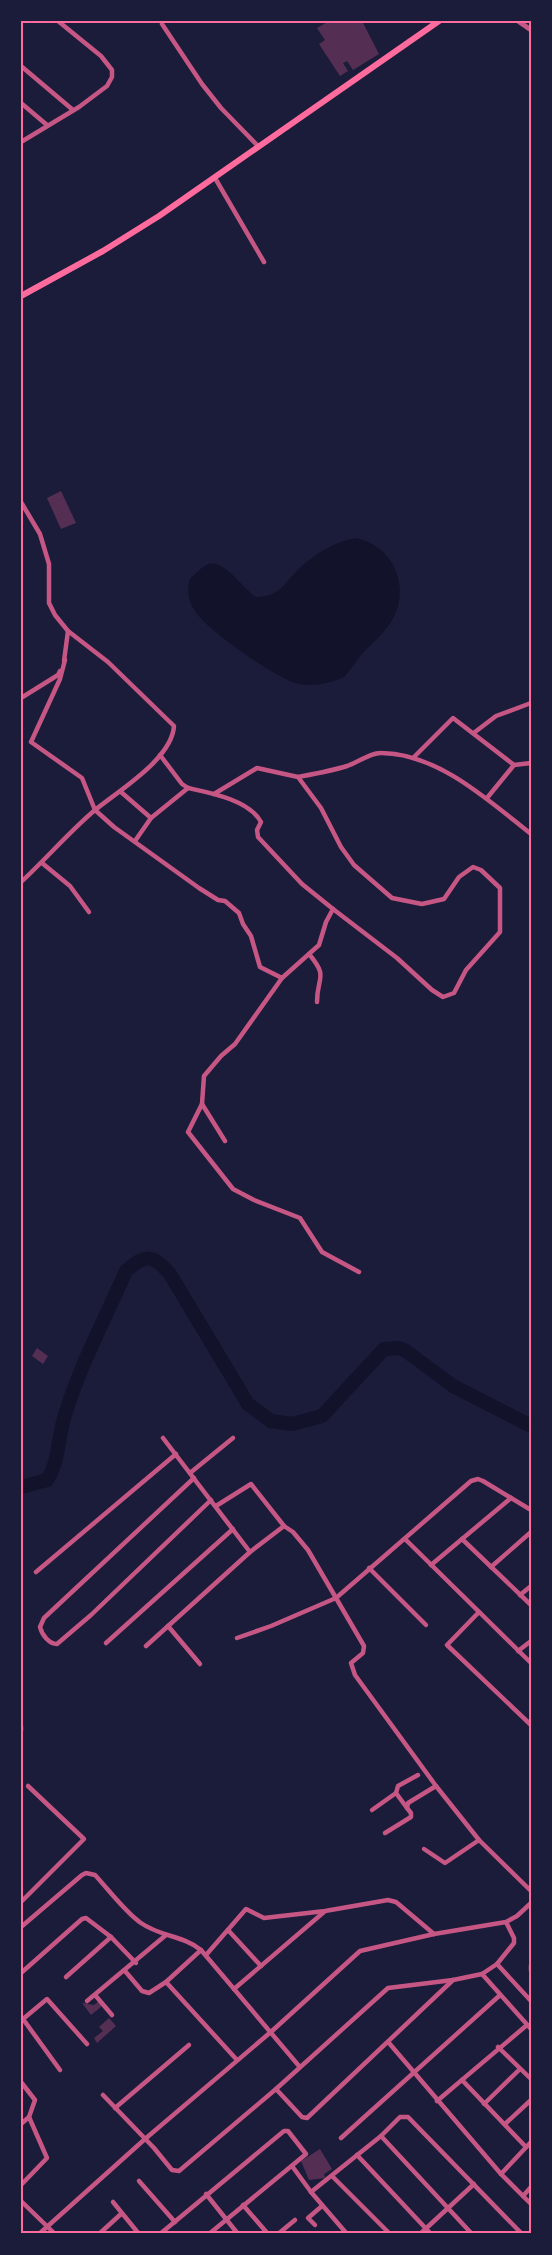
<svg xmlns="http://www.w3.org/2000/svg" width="552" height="2255" viewBox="0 0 552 2255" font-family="'Varela Round',sans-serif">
	<rect width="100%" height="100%" fill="#1b1b3a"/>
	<!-- water -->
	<path fill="#12122b" d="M356,538C394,546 412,588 391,622C384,633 372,643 363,653C356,661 351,669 344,677C330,683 314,687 299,684C277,679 212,633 198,615C189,604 186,593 190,579C196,574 202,566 209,564C224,559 244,590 256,597C283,597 284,581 302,566C317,553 336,541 356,538Z"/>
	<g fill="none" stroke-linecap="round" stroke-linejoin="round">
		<!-- river -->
		<path stroke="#12122b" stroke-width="14" d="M21,1487L47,1480C59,1462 58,1439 64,1418C79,1367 105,1319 126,1271C145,1254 153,1254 170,1274L248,1404L271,1421L292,1424L322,1416L384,1349L399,1348L406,1351L453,1386L531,1426"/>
	</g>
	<!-- building -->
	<g fill="#542f53">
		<path d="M329,21H362L379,54L353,70L347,61L343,63L348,71L340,76L319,44L325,40L317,28Z"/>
		<path d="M61,491L76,523L61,529L47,498Z"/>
		<path d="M37,1348L48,1356L43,1364L32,1356Z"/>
		<path d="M99,2001L102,2006L91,2015L82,2003L94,2005Z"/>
		<path d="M109,2018L116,2026L97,2043L94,2038L103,2031L99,2027Z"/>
		<path d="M320,2149L332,2169L324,2174L325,2178L309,2180L301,2161Z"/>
	</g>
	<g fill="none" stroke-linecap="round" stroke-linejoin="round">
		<!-- minor -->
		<g stroke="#c65784" stroke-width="4.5">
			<path d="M162,24L202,84L221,108L259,147"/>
			<path d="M21,66L73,110"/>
			<path d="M21,103L47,125"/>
			<path d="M21,142L79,107L107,86L112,77V70L101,56L58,21"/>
			<path d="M215,178L264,262"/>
			<path d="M21,502L40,534L49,564V603L55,615L68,631L108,662L174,726C172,759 118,791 95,810C69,832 46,859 21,882"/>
			<path d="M65,660L60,679L31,742L82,778L95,810L114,827L199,888L218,900L225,901L239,913L243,924L251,936L260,967L282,978L319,945L326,922L333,909L302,884L258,837L257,830L261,822C249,800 211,793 188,788L182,784L160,755"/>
			<path d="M64,661L68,631"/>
			<path d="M21,698L58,675L60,671"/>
			<path d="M475,732L496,716L531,703"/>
			<path d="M413,758L453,718L514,765"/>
			<path d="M298,777C314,774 331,771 347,766C357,763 371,752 382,753C439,754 489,801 531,834"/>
			<path d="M121,792L151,818L135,841"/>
			<path d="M214,794L257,768L298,777L321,808L341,847L354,865L392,898L422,904L444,899L459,877L473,867L481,870L500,888V932L466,970L454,993L443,997L432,990L397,958L333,909"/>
			<path d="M487,798L514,765L531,763"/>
			<path d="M151,818L188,788"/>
			<path d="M42,863L70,886L89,912"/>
			<path d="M309,954C329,978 317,976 317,1002"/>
			<path d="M202,1104L188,1132L233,1189L254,1200L300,1218L322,1252L359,1272"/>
			<path d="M225,1141L202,1104L204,1076L221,1056L235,1044L282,978"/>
			<path d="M163,1438L250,1552"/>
			<path d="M190,1473L233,1438"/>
			<path d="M194,1478L44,1618L40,1627C42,1635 49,1644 57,1644L91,1615L211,1500"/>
			<path d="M216,1506L251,1484L284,1526L293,1532L308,1550L364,1646L363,1653L351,1663L355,1675L436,1786L479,1840L531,1891"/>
			<path d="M405,1539L531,1663"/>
			<path d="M462,1539L531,1605"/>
			<path d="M431,1565L511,1498"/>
			<path d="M491,1567L531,1532"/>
			<path d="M369,1568L426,1625"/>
			<path d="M36,1572L176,1454"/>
			<path d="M520,1595L531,1586"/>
			<path d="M479,1612L447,1645L531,1725"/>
			<path d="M168,1626L200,1664"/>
			<path d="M237,1638L271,1626L336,1598L471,1481L478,1479L483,1481L531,1510"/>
			<path d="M106,1643L233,1529"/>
			<path d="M146,1646L250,1552L284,1526"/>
			<path d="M518,1651L531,1641"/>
			<path d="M21,1726V1731"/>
			<path d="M407,1808L396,1793L398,1786L418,1775"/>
			<path d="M372,1810L396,1793"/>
			<path d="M385,1833L411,1817V1813L407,1808L408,1803L436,1786"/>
			<path d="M424,1849L445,1863L479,1840"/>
			<path d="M21,1902L84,1839L28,1786"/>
			<path d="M21,1927L82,1875L86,1873L95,1875C108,1889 126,1913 141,1923C161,1937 182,1935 201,1950L299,2066"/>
			<path d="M228,1930L261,1966"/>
			<path d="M206,1955L246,1909L264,1918L325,1911L388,1900L396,1902L434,1934"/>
			<path d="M497,1964L531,2001"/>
			<path d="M531,1965V1971"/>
			<path d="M125,1971L142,1991L149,1993L166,1982L201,1950"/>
			<path d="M21,1973L82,1919L86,1918L111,1937L136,1963"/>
			<path d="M482,1974L531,2029"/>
			<path d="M66,1977L111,1937"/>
			<path d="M166,1982L237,2060"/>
			<path d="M234,1989L324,1912"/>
			<path d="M95,1995L112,2015"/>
			<path d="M87,2001L166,1935"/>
			<path d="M21,2017L23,2019L47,1999L87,2044"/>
			<path d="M23,2019L60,2070"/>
			<path d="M389,2043L501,2174L531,2204"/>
			<path d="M498,2047L531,2079"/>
			<path d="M462,2080L526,2147"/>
			<path d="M21,2082L35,2100L29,2117L21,2124"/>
			<path d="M276,2089L302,2117L307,2118L453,1980"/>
			<path d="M103,2095L154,2148L172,2170L179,2171L276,2089L388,1988L453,1980L482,1974L497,1964L514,1943V1938L506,1922"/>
			<path d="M437,2101L527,2025"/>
			<path d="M484,2104L520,2069"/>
			<path d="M115,2108L189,2045"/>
			<path d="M505,2124L531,2100"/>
			<path d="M381,2136L472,2234"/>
			<path d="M341,2138L499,1996"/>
			<path d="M357,2155L431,2234"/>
			<path d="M292,2166L311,2192L347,2234"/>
			<path d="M501,2174L531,2142"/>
			<path d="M332,2176L390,2234"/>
			<path d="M139,2181L175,2222"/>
			<path d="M21,2185L47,2158L29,2117"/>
			<path d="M311,2192L381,2136L400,2117H408L522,2234"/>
			<path d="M206,2194L238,2234"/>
			<path d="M523,2196L531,2187"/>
			<path d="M21,2201L55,2234"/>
			<path d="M113,2202L139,2234"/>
			<path d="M243,2205L268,2234"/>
			<path d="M315,2225L308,2218L322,2206"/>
			<path d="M39,2234L145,2139L272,2031L360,1951L434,1934L506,1922L517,1916L531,1903"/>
			<path d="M99,2234L121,2214"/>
			<path d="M160,2234L284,2131H288L306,2154L209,2234"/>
			<path d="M278,2234L295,2220"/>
			<path d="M420,2234L474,2184"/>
		</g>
		<!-- tertiary -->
		<path stroke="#c65784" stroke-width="5" d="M518,21L531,30"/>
		<!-- secondary -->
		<path stroke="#ff6b9d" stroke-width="6" d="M21,296L103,251L159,216L439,21"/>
	</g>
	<!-- border -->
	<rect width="552" height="2255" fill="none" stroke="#1b1b3a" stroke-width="45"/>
	<rect x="22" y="22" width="508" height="2210" fill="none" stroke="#ff6b9d" stroke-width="2"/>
</svg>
